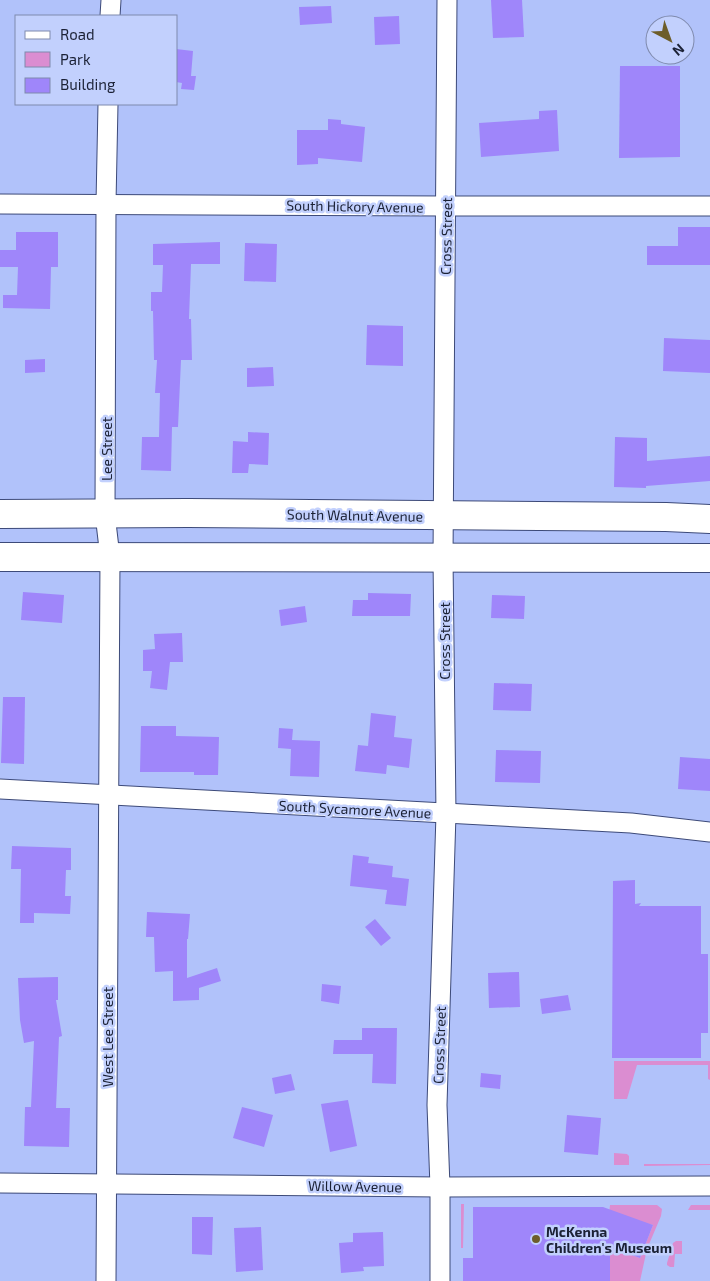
<svg xmlns="http://www.w3.org/2000/svg" width="710" height="1281" viewBox="0 0 710 1281" font-family="'Exo 2',sans-serif">
	<rect width="100%" height="100%" fill="#b1c2fa"/>
	<!-- green -->
	<g fill="#db8dd1">
		<path d="M614,1061H710V1080L708,1079V1065H637L627,1099H614Z"/>
		<path d="M614,1153L627,1154L629,1156V1165H614Z"/>
		<path d="M644,1164H710V1165L644,1166Z"/>
		<path d="M461,1204H464L463,1248H461Z"/>
		<path d="M610,1205H657L662,1209L661,1216L647,1249L640,1281H610V1247L640,1258L653,1225L609,1214Z"/>
		<path d="M691,1205H710V1210H688Z"/>
		<path d="M676,1241H682V1254H675L674,1267H670L667,1265V1263L673,1243Z"/>
	</g>
	<!-- building -->
	<g fill="#9f86fa">
		<path d="M491,0H522L524,37L493,38Z"/>
		<path d="M331,6L332,23L300,25L299,7Z"/>
		<path d="M399,16L400,44L375,45L374,17Z"/>
		<path d="M176,49L193,51L191,76H196L194,90L181,89L182,83L176,82Z"/>
		<path d="M620,66H680V157L619,158Z"/>
		<path d="M557,110L559,151L481,157L479,123L539,119V111Z"/>
		<path d="M328,119L341,120V124L365,127L362,162L318,158V164L297,165V130H328Z"/>
		<path d="M678,227H710V265H647V246H678Z"/>
		<path d="M16,232H58V267H51L50,309L3,308V295H17L18,267H0V250H16Z"/>
		<path d="M220,242V264H191L189,319H191L192,360H181L178,427H172L171,471L141,470L142,437H159L160,393H155L157,360H154L153,311H151V292H162L163,265H153V244Z"/>
		<path d="M245,243L277,244L276,282L244,281Z"/>
		<path d="M367,325L403,326V366L366,365Z"/>
		<path d="M664,338L710,340V373L663,371Z"/>
		<path d="M45,359V372L25,373V360Z"/>
		<path d="M273,367L274,386L247,387V368Z"/>
		<path d="M248,432L269,433L268,465L249,464L248,473H232L233,441L248,442Z"/>
		<path d="M615,437L647,438V461L710,456V481L646,486V488L614,487Z"/>
		<path d="M23,592L64,595L62,623L21,620Z"/>
		<path d="M368,593L411,594L410,616H352L353,600H368Z"/>
		<path d="M492,595L525,596L524,619L491,618Z"/>
		<path d="M305,606L307,622L281,626L279,610Z"/>
		<path d="M182,633L183,662H170L167,690L150,688L152,671H143V650L155,649L154,634Z"/>
		<path d="M494,683L532,684L531,711L493,710Z"/>
		<path d="M3,697H25L24,764L1,763Z"/>
		<path d="M371,713L396,716L394,737L412,739L409,768L387,765L386,774L355,771L358,745L368,746Z"/>
		<path d="M141,726H176V736L219,737L218,775H194V772H140Z"/>
		<path d="M279,728L293,729L292,740L320,741L319,777L290,776L291,749L278,748Z"/>
		<path d="M496,750L541,751L540,783L495,782Z"/>
		<path d="M680,757L710,759V791L678,789Z"/>
		<path d="M12,846L71,848V870H66L65,896H71L70,914L34,913V923H20L21,869H11Z"/>
		<path d="M353,855L369,857L368,863L393,866L392,877L409,879L406,906L385,904L387,890L350,886Z"/>
		<path d="M635,880V904L641,903L639,906H701V954H708V1033H701V1058H612L613,881Z"/>
		<path d="M147,912L190,914L188,939H187V978L217,968L221,981L199,988V1000L173,1001V971L155,972L154,937H146Z"/>
		<path d="M375,919L391,938L381,946L365,927Z"/>
		<path d="M519,972L520,1007L489,1008L488,973Z"/>
		<path d="M58,977V1000H56L62,1036L59,1037L56,1108H70L69,1147L24,1146L25,1107H31L34,1041L24,1043L20,1020L18,978Z"/>
		<path d="M322,984L341,986L339,1004L321,1001Z"/>
		<path d="M568,995L571,1010L542,1014L540,999Z"/>
		<path d="M362,1028H397L396,1084L372,1083L373,1054H333L334,1040H362Z"/>
		<path d="M481,1073L501,1075L500,1089L480,1087Z"/>
		<path d="M291,1074L295,1090L275,1094L272,1078Z"/>
		<path d="M348,1100L357,1146L330,1152L321,1104Z"/>
		<path d="M242,1107L273,1115L264,1147L233,1138Z"/>
		<path d="M567,1115L601,1118L598,1155L564,1152Z"/>
		<path d="M473,1207H603L653,1225L640,1258L610,1247V1281H463V1258H473Z"/>
		<path d="M192,1217H213L212,1255L192,1254Z"/>
		<path d="M261,1227L263,1270L236,1272L234,1228Z"/>
		<path d="M383,1232L384,1266L363,1267L364,1271L341,1273L339,1243L353,1242V1233Z"/>
	</g>
	<g fill="none" stroke-linecap="round" stroke-linejoin="round">
		<defs>
			<g id="street">
				<path d="M110,16L111,0"/>
				<path d="M0,204L446,206H710"/>
				<path d="M0,789L631,823L710,832"/>
				<path d="M0,1183L440,1187L710,1186"/>
				<path d="M106,1281L110,557L105,514L106,203L108,104"/>
				<path d="M440,1281V1187L437,1105L446,814L443,558L447,0"/>
			</g>
			<g id="secondary">
				<path d="M0,514L188,513L666,517L710,519"/>
				<path d="M0,557L710,558"/>
			</g>
		</defs>
		<!-- street casing -->
		<use href="#street" stroke="#3d4a79" stroke-width="21"/>
		<!-- secondary casing -->
		<use href="#secondary" stroke="#3d4a79" stroke-width="30"/>
		<!-- street -->
		<use href="#street" stroke="#fff" stroke-width="19"/>
		<!-- secondary -->
		<use href="#secondary" stroke="#fff" stroke-width="28"/>
	</g>
	<!-- markers -->
	<circle fill="#6d5d2a" stroke="#c2d0fd" stroke-width="2" cx="536" cy="1239" r="5"/>
	<g text-anchor="middle" dominant-baseline="central" stroke-width="5" stroke-linejoin="round" paint-order="stroke">
		<!-- street labels -->
		<g font-size="14" fill="#1b2135" stroke="#c2d0fd">
			<text transform="translate(355 206) rotate(1)">South Hickory Avenue</text>
			<text transform="translate(446 236) rotate(-89)">Cross Street</text>
			<text transform="translate(106 449) rotate(-90)">Lee Street</text>
			<text transform="translate(355 515) rotate(1)">South Walnut Avenue</text>
			<text transform="translate(444 641) rotate(-90)">Cross Street</text>
			<text transform="translate(355 809) rotate(3)">South Sycamore Avenue</text>
			<text transform="translate(107 1037) rotate(-90)">West Lee Street</text>
			<text transform="translate(439 1045) rotate(-88)">Cross Street</text>
			<text transform="translate(355 1186) rotate(1)">Willow Avenue</text>
		</g>
		<!-- poi labels -->
		<g font-size="14" font-weight="bold" fill="#1b2135" stroke="#c2d0fd" text-anchor="start">
			<text x="546" y="1231">McKenna<tspan x="546" dy="16">Children's Museum</tspan></text>
		</g>
	</g>
	<!-- legend -->
	<rect x="15" y="15" width="162" height="90" fill="#c2d0fd" stroke="#7f8aad"/>
	<rect x="25" y="31" width="25" height="8" fill="#ffffff" stroke="#7f8aad"/>
	<text x="60" y="40" font-size="15" fill="#1b2135">Road</text>
	<rect x="25" y="52" width="25" height="15" fill="#db8dd1" stroke="#7f8aad"/>
	<text x="60" y="65" font-size="15" fill="#1b2135">Park</text>
	<rect x="25" y="78" width="25" height="15" fill="#9f86fa" stroke="#7f8aad"/>
	<text x="60" y="90" font-size="15" fill="#1b2135">Building</text>
	<!-- north arrow -->
	<g transform="translate(670 40) rotate(139)"><circle r="24" fill="#c2d0fd" stroke="#7f8aad"/>
	<path d="M0-4L9 19L0 12L-9 19Z" fill="#6d5d2a"/>
	<text y="-8" font-size="14" font-weight="bold" text-anchor="middle" fill="#1b2135">N</text>
	</g>
</svg>
